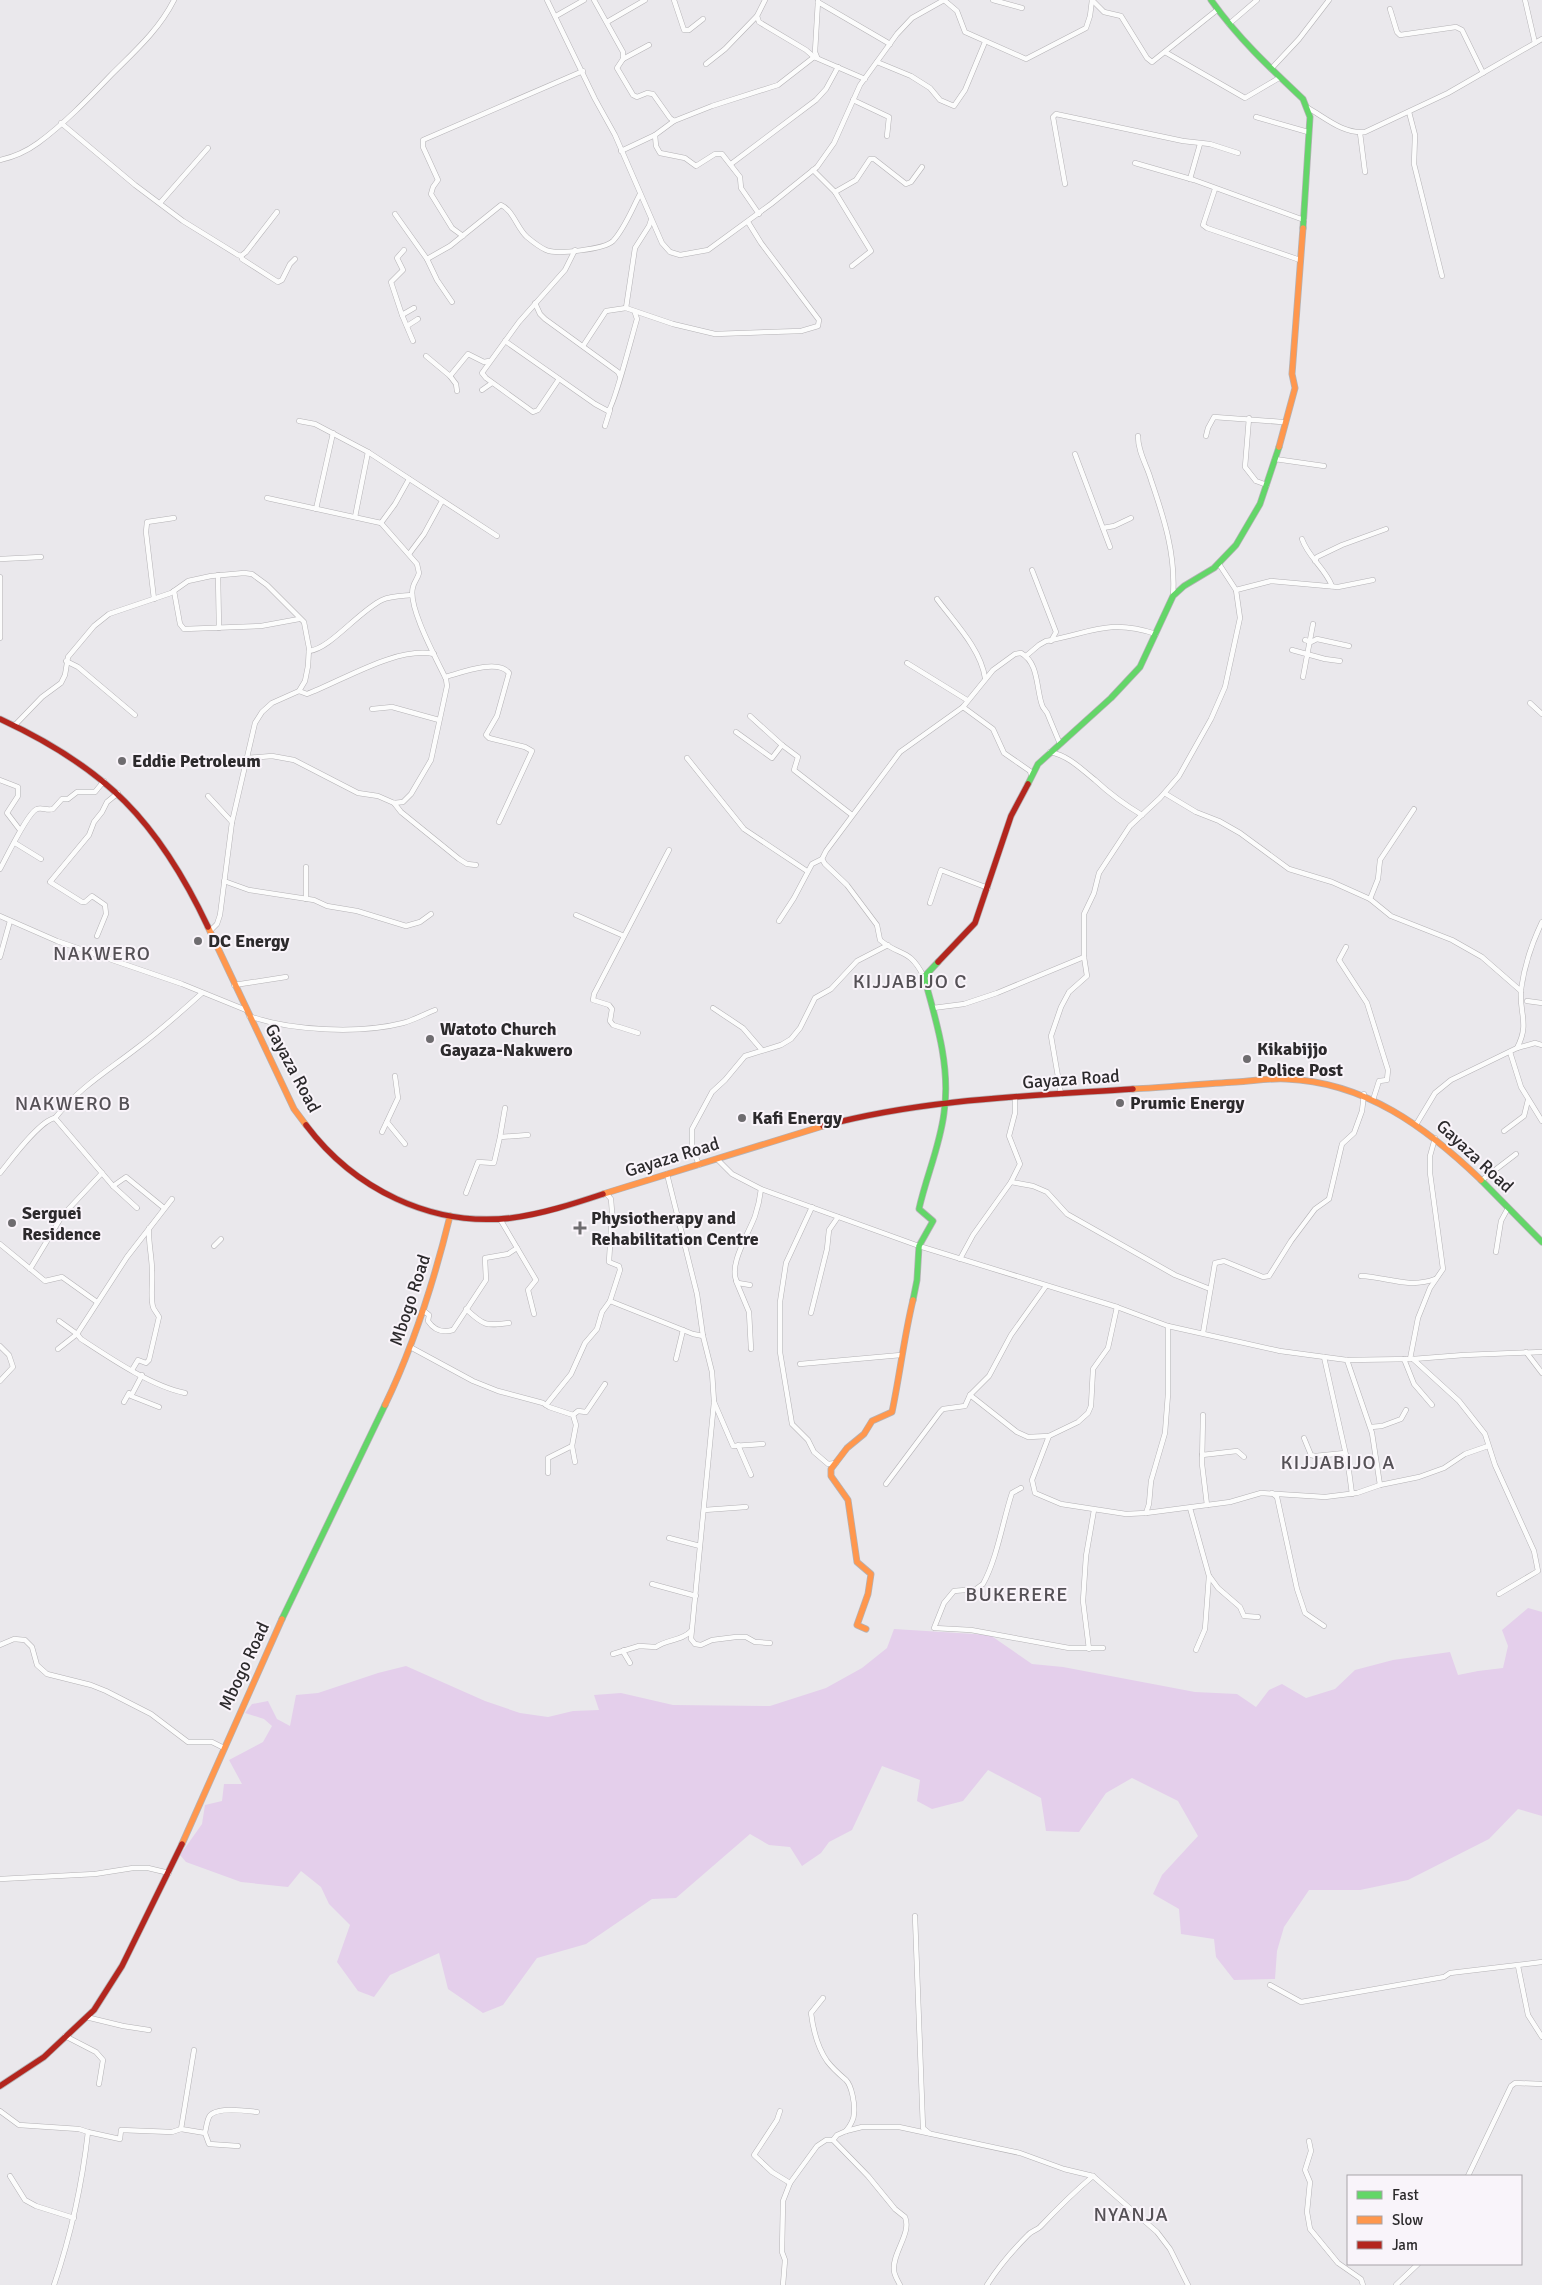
<svg xmlns="http://www.w3.org/2000/svg" width="1542" height="2285" viewBox="0 0 1542 2285" font-family="Signika,sans-serif">
	<rect width="100%" height="100%" fill="#eae8ec"/>
	<!-- green -->
	<path fill="#e4cfeb" d="M1528,1608L1542,1612V1816L1518,1809L1489,1839L1408,1880L1360,1890H1309L1284,1927L1277,1951L1275,1979L1234,1980L1216,1957L1214,1939L1181,1934L1179,1909L1153,1894L1162,1875L1198,1836L1178,1801L1132,1778L1106,1793L1079,1832L1046,1831L1041,1798L988,1770L963,1801L932,1809L917,1801L920,1780L882,1766L852,1830L829,1842L821,1853L802,1866L790,1847L769,1845L750,1834L676,1898L652,1899L586,1944L537,1958L503,2005L483,2013L448,1989L439,1953L390,1975L374,1997L358,1991L337,1962L350,1925L329,1904L321,1887L301,1871L288,1887L241,1882L186,1862L180,1855L202,1824L205,1805L222,1801L224,1784H242L229,1760L263,1742L272,1726L264,1719L245,1713L252,1704L268,1701L277,1719L290,1726L296,1695L318,1693L378,1673L406,1666L485,1701L520,1713L548,1717L573,1711L599,1710L594,1695L621,1693L673,1705L770,1706L826,1688L862,1668L887,1648L894,1629L990,1635L1032,1664L1063,1667L1195,1692L1237,1694L1256,1707L1269,1690L1282,1684L1306,1698L1335,1689L1355,1670L1393,1660L1450,1652L1458,1675L1478,1671L1503,1668L1508,1646L1502,1630Z"/>
	<g fill="none" stroke-linecap="round" stroke-linejoin="round">
		<defs>
			<g id="street">
				<path d="M547,0L595,99L615,135L662,243L670,252L680,255L708,250L771,204L817,167L834,143L860,85L897,34L912,18L944,0"/>
				<path d="M594,0L623,52V59L617,68L633,95L637,97L647,93L653,94L670,118L674,121L712,106L778,85L814,57L865,79"/>
				<path d="M674,0L684,30H689L703,19"/>
				<path d="M765,0L757,16L759,22L806,50L814,57"/>
				<path d="M944,0L957,11L965,32L1026,59L1086,28L1090,16L1092,0"/>
				<path d="M993,0L1022,8"/>
				<path d="M1092,0L1104,12L1121,16L1147,58L1152,62L1217,10"/>
				<path d="M1525,0L1535,43"/>
				<path d="M818,2L890,44"/>
				<path d="M1390,9L1397,32L1400,35L1456,27L1462,30L1483,73"/>
				<path d="M556,16L584,0"/>
				<path d="M607,22L645,0"/>
				<path d="M1229,24L1257,0"/>
				<path d="M1165,52L1245,98L1279,78"/>
				<path d="M817,57L815,52L818,1"/>
				<path d="M623,59L649,45"/>
				<path d="M877,62L911,76L930,88L940,100L954,106L965,90L985,42"/>
				<path d="M706,64L725,49L756,17"/>
				<path d="M1271,69L1299,39L1329,0"/>
				<path d="M853,100L889,117L887,136"/>
				<path d="M1308,108C1326,118 1343,134 1365,132L1448,93L1542,39"/>
				<path d="M1409,112L1415,135L1414,164L1442,276"/>
				<path d="M1256,117L1308,132"/>
				<path d="M674,121L655,135L656,146L660,153L685,158L696,166L715,154H722L740,177L741,188L759,214"/>
				<path d="M61,123L135,185L183,221L238,255L241,256L246,252L277,212"/>
				<path d="M1360,133L1365,172"/>
				<path d="M621,151L655,135"/>
				<path d="M0,160C14,157 27,151 38,143C64,124 88,99 111,75C134,52 159,30 174,0"/>
				<path d="M1135,163L1194,180L1304,220"/>
				<path d="M731,164L816,100L826,89L838,67"/>
				<path d="M813,170L835,192L871,251L852,266"/>
				<path d="M1190,179L1200,144"/>
				<path d="M1065,184L1053,117L1056,114L1183,141L1210,144L1238,153"/>
				<path d="M1215,189L1203,225L1207,228L1300,260"/>
				<path d="M835,192L856,180L870,159H874L906,184L911,182L922,167"/>
				<path d="M160,203L208,148"/>
				<path d="M395,214L427,259L450,246L501,205C513,210 517,228 527,237C533,242 539,247 546,250C557,255 605,249 613,241C625,228 632,209 640,194"/>
				<path d="M463,236L452,228L431,194L433,187L438,180L423,147V140L583,71"/>
				<path d="M404,250L397,258L403,270L391,282L402,315L414,308"/>
				<path d="M241,256L242,259L278,282L282,280L290,264L295,259"/>
				<path d="M427,259L437,280L452,302"/>
				<path d="M535,303L540,314L545,319L618,372L620,376"/>
				<path d="M626,308L635,248L649,226L651,220"/>
				<path d="M402,315L413,341"/>
				<path d="M407,326L418,319"/>
				<path d="M505,341L595,404L608,411C614,407 633,332 637,319L635,313"/>
				<path d="M583,346L606,311L626,308L673,324L715,334L801,331L818,326L819,320L761,243L748,222"/>
				<path d="M426,356L450,376L468,354L484,362L489,361"/>
				<path d="M450,376L456,384L457,391"/>
				<path d="M559,379L538,410L533,412L486,378L482,373L519,322L565,270L575,250"/>
				<path d="M482,390L492,383"/>
				<path d="M1249,418L1245,467L1256,481L1267,485"/>
				<path d="M299,421L315,424L368,452L497,536"/>
				<path d="M605,426L610,410"/>
				<path d="M1138,436C1138,453 1147,465 1151,480C1164,518 1176,555 1173,596"/>
				<path d="M1206,436L1208,428L1214,417L1282,422"/>
				<path d="M1075,454L1110,547"/>
				<path d="M1275,459L1324,466"/>
				<path d="M316,509L333,433"/>
				<path d="M355,517L368,452"/>
				<path d="M381,523L395,504L409,479"/>
				<path d="M1103,528L1114,526L1131,518"/>
				<path d="M1302,539C1308,557 1325,568 1332,586"/>
				<path d="M409,554L424,534L442,501"/>
				<path d="M0,559L41,557"/>
				<path d="M1315,561L1317,557L1342,545L1386,529"/>
				<path d="M1032,570L1056,632L1051,641"/>
				<path d="M218,575L219,628"/>
				<path d="M0,577V638"/>
				<path d="M1236,590L1271,581L1338,587L1373,580"/>
				<path d="M174,591L180,624L184,629L261,626L299,619"/>
				<path d="M154,599L146,532L147,522L174,518"/>
				<path d="M937,599C954,622 981,649 985,678"/>
				<path d="M1305,640L1311,642L1317,639L1349,646"/>
				<path d="M1292,650L1325,659L1340,661"/>
				<path d="M309,651C330,649 359,611 382,600C391,596 403,596 412,595"/>
				<path d="M1026,656L1039,645L1046,641C1091,633 1109,618 1156,634"/>
				<path d="M66,661L78,667L135,715"/>
				<path d="M907,663L967,700"/>
				<path d="M445,677C460,673 498,658 509,673L497,716L486,735L489,738L525,747L532,751L499,822"/>
				<path d="M1303,677L1313,624"/>
				<path d="M299,691L307,694C342,681 397,646 434,654"/>
				<path d="M1530,703L1542,714"/>
				<path d="M963,707L993,729L1004,753L1030,771L1031,775"/>
				<path d="M372,709L392,707L439,720"/>
				<path d="M750,716L782,745"/>
				<path d="M15,725L42,697L61,683L65,675L68,657L94,626L109,614L171,593L188,581L211,576L244,573L252,574L267,585L304,622L309,648L308,666L305,681L299,691L272,703L262,712L255,723L232,822L220,915L217,924L210,931"/>
				<path d="M736,732L772,758L782,745L798,757L794,770L852,815"/>
				<path d="M1050,752C1069,756 1080,768 1095,780C1109,793 1125,805 1142,815"/>
				<path d="M247,758L272,756L294,760L358,793L378,796L394,803L403,802L411,794L431,760L447,686L446,679C437,660 407,606 413,587C414,582 418,578 419,573L417,564L381,523L267,498"/>
				<path d="M687,758L744,829L807,871"/>
				<path d="M0,780L18,787V796L7,813L20,830"/>
				<path d="M1166,794L1196,812L1219,821L1240,833L1289,869L1332,882L1370,899L1391,916L1452,940L1482,957L1521,991"/>
				<path d="M208,796L232,822"/>
				<path d="M394,803L401,812L459,859L467,864L476,865"/>
				<path d="M15,843L41,859"/>
				<path d="M822,859L825,864L847,885L877,925L880,940C900,957 909,947 924,977"/>
				<path d="M0,869C6,858 28,812 37,809C42,807 47,811 53,809L62,799H68L77,792H95L104,781"/>
				<path d="M224,881L249,890L314,900L327,906L357,911L406,926L420,922L431,914"/>
				<path d="M306,899V867"/>
				<path d="M1370,899L1378,879L1380,860L1414,809"/>
				<path d="M930,903L941,870L988,888"/>
				<path d="M576,915L624,936"/>
				<path d="M0,916L57,941L182,984L246,1010"/>
				<path d="M779,921L794,898L812,864L822,859L826,851L900,752L963,707L993,670L1015,654L1021,653C1039,663 1036,688 1042,705C1043,709 1047,711 1048,715C1052,725 1056,734 1060,744"/>
				<path d="M97,936L106,914L105,905L92,896L85,902H82L50,882L89,835L94,822L102,812L107,802L118,793"/>
				<path d="M1346,947L1339,960L1367,1003L1388,1070L1387,1080L1379,1081L1373,1100"/>
				<path d="M0,957L10,921"/>
				<path d="M234,985L286,977"/>
				<path d="M1527,1001L1542,1003"/>
				<path d="M713,1008L743,1028L761,1049"/>
				<path d="M933,1008L964,1004L997,993L1084,957"/>
				<path d="M249,1016C291,1031 360,1034 403,1023C414,1020 425,1014 435,1010"/>
				<path d="M638,1033L613,1025L610,1021L612,1009L609,1005L593,1000L594,994L669,850"/>
				<path d="M1517,1048C1530,1023 1519,1014 1521,990C1524,967 1532,943 1542,922"/>
				<path d="M1510,1052L1521,1087L1542,1121"/>
				<path d="M1061,1094L1051,1036L1061,1007L1069,992L1087,976L1084,957V914L1094,893L1099,873L1130,826L1160,798L1179,776L1211,719L1225,687L1240,618L1236,590L1219,564"/>
				<path d="M55,1118L113,1186L137,1208"/>
				<path d="M387,1122L405,1144"/>
				<path d="M1417,1123L1435,1093L1451,1080L1517,1048L1535,1043L1542,1045"/>
				<path d="M1504,1131L1524,1116L1528,1100"/>
				<path d="M382,1132L398,1098L395,1076"/>
				<path d="M500,1137L505,1108"/>
				<path d="M717,1159L732,1174L761,1189L919,1246L1117,1307L1168,1326L1280,1351L1347,1360L1413,1359L1464,1355L1542,1352"/>
				<path d="M699,1165L692,1147V1129L712,1092L725,1080L745,1056L781,1045L791,1039L800,1028L815,998L831,989L857,961L888,945"/>
				<path d="M0,1173C10,1161 40,1120 55,1118C80,1087 106,1072 137,1048C160,1031 181,1012 202,993"/>
				<path d="M667,1174L697,1294L703,1336L712,1372L714,1402L733,1446L763,1444"/>
				<path d="M1482,1180L1516,1154"/>
				<path d="M1011,1182L1033,1186L1047,1192L1067,1214L1175,1275L1210,1289"/>
				<path d="M113,1186L126,1177L164,1208"/>
				<path d="M466,1193L478,1162L494,1163L500,1137L528,1135"/>
				<path d="M606,1193L611,1199L612,1212L609,1262L619,1266L620,1270L610,1301L693,1334L703,1336"/>
				<path d="M812,1207L786,1263L780,1302V1352L792,1424L808,1440L814,1452L828,1464L836,1463"/>
				<path d="M500,1219L536,1280L528,1290L534,1314"/>
				<path d="M0,1244L45,1281L62,1277L97,1302"/>
				<path d="M214,1246L221,1239"/>
				<path d="M1496,1252L1501,1221L1508,1208"/>
				<path d="M960,1259L973,1235L1011,1182L1020,1164L1009,1136L1015,1113V1097"/>
				<path d="M30,1269L62,1216L102,1173"/>
				<path d="M1361,1276C1387,1277 1409,1289 1435,1279"/>
				<path d="M736,1281L749,1312L751,1349"/>
				<path d="M750,1285L738,1283C726,1268 750,1231 755,1216C758,1207 760,1198 761,1189"/>
				<path d="M1117,1307L1108,1348L1093,1369L1091,1406L1088,1413L1078,1422L1049,1436L1032,1480L1035,1493L1061,1504L1126,1514L1146,1513L1230,1502L1261,1493L1325,1497L1357,1493L1380,1485L1419,1477L1444,1468L1465,1454L1488,1446"/>
				<path d="M466,1309C484,1326 486,1326 509,1323"/>
				<path d="M424,1311L429,1315L428,1321C434,1330 443,1333 453,1330L486,1280L485,1258L508,1254L517,1248"/>
				<path d="M811,1313L827,1249L829,1230L838,1217"/>
				<path d="M59,1321L77,1334L81,1339C110,1358 151,1386 185,1393"/>
				<path d="M1203,1333L1215,1263L1224,1261L1263,1277L1269,1276L1291,1241L1315,1209L1329,1199L1342,1144L1354,1133L1362,1111L1364,1094"/>
				<path d="M0,1346L9,1355L13,1367L0,1381"/>
				<path d="M412,1348L473,1381L498,1391L543,1403L549,1407L573,1415L576,1425L572,1446L575,1462"/>
				<path d="M58,1349L77,1334L127,1257L172,1199"/>
				<path d="M1526,1352L1542,1373"/>
				<path d="M1324,1357L1348,1464L1352,1494"/>
				<path d="M676,1359L683,1330"/>
				<path d="M1404,1359L1414,1384L1432,1405"/>
				<path d="M1410,1359L1418,1318L1430,1288L1443,1269L1430,1173V1156L1435,1138"/>
				<path d="M1413,1359L1459,1401L1485,1434L1495,1465L1534,1551L1538,1571L1499,1594"/>
				<path d="M1347,1360L1372,1433L1380,1485"/>
				<path d="M800,1364L901,1355"/>
				<path d="M132,1370L138,1360L146,1363L149,1360L159,1317C157,1313 154,1310 153,1307C150,1295 153,1283 152,1271C152,1256 148,1242 149,1228"/>
				<path d="M142,1375L131,1396L159,1407"/>
				<path d="M970,1395L1017,1432L1028,1437L1049,1436"/>
				<path d="M124,1402L129,1393"/>
				<path d="M714,1402L691,1639L695,1644L701,1645L712,1640L736,1637H746L755,1642L770,1643"/>
				<path d="M546,1405L571,1374L585,1343L597,1329L602,1312L610,1301"/>
				<path d="M573,1415L578,1411L586,1412L605,1384"/>
				<path d="M1203,1415L1202,1464L1207,1505"/>
				<path d="M1371,1427L1382,1426L1401,1419L1406,1410"/>
				<path d="M1304,1438L1311,1455L1315,1456L1345,1453"/>
				<path d="M738,1445L751,1475"/>
				<path d="M1202,1455L1237,1451L1244,1457"/>
				<path d="M548,1473V1458L572,1446"/>
				<path d="M886,1484L940,1412L943,1409L965,1406L970,1395L989,1376L1011,1335L1046,1286"/>
				<path d="M1021,1488L1012,1493C1003,1520 997,1559 983,1584L976,1589L954,1591L944,1603L934,1628L971,1630L1069,1648H1103"/>
				<path d="M1272,1493L1277,1497L1297,1589L1305,1613L1324,1626"/>
				<path d="M1190,1508L1209,1576L1205,1629L1196,1650"/>
				<path d="M704,1510L746,1507"/>
				<path d="M1146,1513L1149,1504L1151,1481L1165,1433L1168,1394V1326"/>
				<path d="M669,1538L700,1546"/>
				<path d="M1210,1577L1218,1588L1240,1607L1244,1616L1258,1617"/>
				<path d="M652,1584L696,1596"/>
				<path d="M0,1645L14,1639L25,1640L32,1647L37,1665L47,1674L91,1685L106,1691L151,1714L188,1742H212L224,1748"/>
				<path d="M1089,1649L1083,1601L1086,1556L1094,1510"/>
				<path d="M624,1650V1653L630,1663"/>
				<path d="M613,1654L639,1646L656,1647C667,1639 682,1641 691,1631"/>
				<path d="M0,1879L95,1874L133,1868H148L169,1873"/>
				<path d="M915,1916L923,2128L929,2133"/>
				<path d="M1518,1966L1528,2015L1542,2037"/>
				<path d="M1270,1985L1301,2002L1444,1977L1450,1973L1542,1962"/>
				<path d="M823,1998L811,2013C813,2029 818,2048 827,2061C833,2069 839,2074 846,2080C852,2086 855,2105 854,2113C854,2119 850,2126 846,2131"/>
				<path d="M86,2017L123,2026L149,2030"/>
				<path d="M65,2036L96,2052L103,2060L99,2084"/>
				<path d="M194,2050L181,2129L205,2133C206,2128 207,2121 209,2117C215,2106 247,2111 257,2112"/>
				<path d="M0,2111L19,2125L79,2129L88,2132C82,2185 71,2235 54,2285"/>
				<path d="M780,2111L777,2120L754,2155L772,2172L790,2183"/>
				<path d="M88,2132L120,2139L121,2130L172,2132L181,2129"/>
				<path d="M205,2133L209,2144L238,2146"/>
				<path d="M833,2140L868,2176L895,2209L905,2217C912,2233 892,2253 894,2270C894,2275 898,2281 900,2285"/>
				<path d="M1309,2141L1311,2151L1305,2170L1310,2182L1307,2212L1310,2229L1338,2263L1361,2279L1363,2285"/>
				<path d="M10,2176L25,2200L36,2206L74,2218"/>
				<path d="M1468,2176L1511,2086L1515,2083L1542,2084"/>
				<path d="M783,2285L785,2260L782,2252L783,2201L790,2183L817,2146L826,2140H833L837,2135L846,2131L862,2127H899L1020,2153L1064,2169L1093,2176L1157,2232L1170,2249L1188,2285"/>
				<path d="M987,2285C999,2266 1011,2252 1028,2235C1031,2231 1037,2230 1040,2227C1057,2209 1074,2192 1093,2176"/>
				<path d="M1396,2285L1418,2264"/>
			</g>
			<g id="fast">
				<path d="M1211,0C1237,37 1270,68 1303,99L1310,117L1303,228"/>
				<path d="M1028,784L1038,764L1111,698L1140,667L1173,596L1184,586L1214,568L1236,545L1260,504L1279,447"/>
				<path d="M1481,1180L1542,1242"/>
				<path d="M913,1300L917,1280L919,1246L933,1221L919,1209C926,1177 940,1146 944,1113C951,1067 936,1020 924,977L938,962"/>
				<path d="M282,1619L385,1405"/>
			</g>
			<g id="slow">
				<path d="M1279,447L1295,388L1292,374L1303,228"/>
				<path d="M208,927L294,1109L306,1125"/>
				<path d="M1133,1089C1168,1087 1202,1084 1236,1082C1253,1081 1270,1078 1286,1079C1365,1082 1426,1127 1481,1180"/>
				<path d="M603,1194L823,1126"/>
				<path d="M385,1405C414,1345 434,1281 450,1216"/>
				<path d="M866,1629L857,1625L868,1594L871,1574L857,1562L848,1500L831,1476V1469L847,1448L864,1434L872,1421L892,1412C900,1374 904,1337 913,1300"/>
				<path d="M182,1844L282,1619"/>
			</g>
			<g id="jam">
				<path d="M0,719C106,768 158,821 208,927"/>
				<path d="M938,962L975,923L1011,816L1028,784"/>
				<path d="M306,1125C354,1189 431,1227 511,1218C542,1214 573,1204 603,1194"/>
				<path d="M823,1126C924,1099 1029,1096 1133,1089"/>
				<path d="M0,2086L44,2057L94,2010L122,1966L182,1844"/>
			</g>
		</defs>
		<!-- street casing -->
		<use href="#street" stroke="#b4b2b5" stroke-width="5.5"/>
		<!-- fast casing -->
		<use href="#fast" stroke="#b4b2b5" stroke-width="7"/>
		<!-- slow casing -->
		<use href="#slow" stroke="#b4b2b5" stroke-width="7"/>
		<!-- jam casing -->
		<use href="#jam" stroke="#b4b2b5" stroke-width="7"/>
		<!-- street -->
		<use href="#street" stroke="#fcfcfc" stroke-width="4.5"/>
		<!-- fast -->
		<use href="#fast" stroke="#63d668" stroke-width="5.5"/>
		<!-- slow -->
		<use href="#slow" stroke="#ff974d" stroke-width="5.5"/>
		<!-- jam -->
		<use href="#jam" stroke="#b3261e" stroke-width="5.5"/>
	</g>
	<!-- markers -->
	<g fill="#6e6c6f" stroke="#f9f4fa" stroke-width="2">
		<circle cx="122" cy="761" r="5"/>
		<circle cx="198" cy="941" r="5"/>
		<circle cx="430" cy="1039" r="5"/>
		<circle cx="1247" cy="1059" r="5"/>
		<circle cx="1120" cy="1103" r="5"/>
		<circle cx="742" cy="1118" r="5"/>
		<circle cx="12" cy="1223" r="5"/>
		<path d="M577.5 1220.5h5v5h5v5h-5v5h-5v-5h-5v-5h5z"/>
	</g>
	<g text-anchor="middle" dominant-baseline="central" stroke-width="4" stroke-linejoin="round" paint-order="stroke">
		<!-- poi labels -->
		<g font-size="18" font-weight="bold" fill="#2c2a2c" stroke="#f9f4fa" text-anchor="start">
			<text x="132" y="761">Eddie Petroleum</text>
			<text x="208" y="941">DC Energy</text>
			<text x="440" y="1029">Watoto Church<tspan x="440" dy="21">Gayaza-Nakwero</tspan></text>
			<text x="1257" y="1049">Kikabijjo<tspan x="1257" dy="21">Police Post</tspan></text>
			<text x="1130" y="1103">Prumic Energy</text>
			<text x="752" y="1118">Kafi Energy</text>
			<text x="22" y="1213">Serguei<tspan x="22" dy="21">Residence</tspan></text>
			<text x="591" y="1218">Physiotherapy and<tspan x="591" dy="21">Rehabilitation Centre</tspan></text>
		</g>
		<!-- street labels -->
		<g font-size="18" fill="#2c2a2c" stroke="#f9f4fa">
			<text transform="translate(293 1068) rotate(62)">Gayaza Road</text>
			<text transform="translate(1071 1079) rotate(-4)">Gayaza Road</text>
			<text transform="translate(1475 1156) rotate(43)">Gayaza Road</text>
			<text transform="translate(672 1157) rotate(-17)">Gayaza Road</text>
			<text transform="translate(410 1300) rotate(-72)">Mbogo Road</text>
			<text transform="translate(244 1666) rotate(-65)">Mbogo Road</text>
		</g>
		<!-- quarter labels -->
		<g font-size="20" letter-spacing="1" fill="#555156" stroke="#f9f4fa">
			<text x="102" y="953">NAKWERO</text>
			<text x="910" y="981">KIJJABIJO C</text>
			<text x="73" y="1103">NAKWERO B</text>
			<text x="1338" y="1462">KIJJABIJO A</text>
			<text x="1017" y="1594">BUKERERE</text>
			<text x="1131" y="2214">NYANJA</text>
		</g>
	</g>
	<!-- legend -->
	<rect x="1347" y="2175" width="175" height="90" fill="#f9f4fa" stroke="#a7a3a8"/>
	<rect x="1357" y="2191" width="25" height="8" fill="#63d668" stroke="#a7a3a8"/>
	<text x="1392" y="2200" font-size="15" fill="#2c2a2c">Fast</text>
	<rect x="1357" y="2216" width="25" height="8" fill="#ff974d" stroke="#a7a3a8"/>
	<text x="1392" y="2225" font-size="15" fill="#2c2a2c">Slow</text>
	<rect x="1357" y="2241" width="25" height="8" fill="#b3261e" stroke="#a7a3a8"/>
	<text x="1392" y="2250" font-size="15" fill="#2c2a2c">Jam</text>
</svg>
